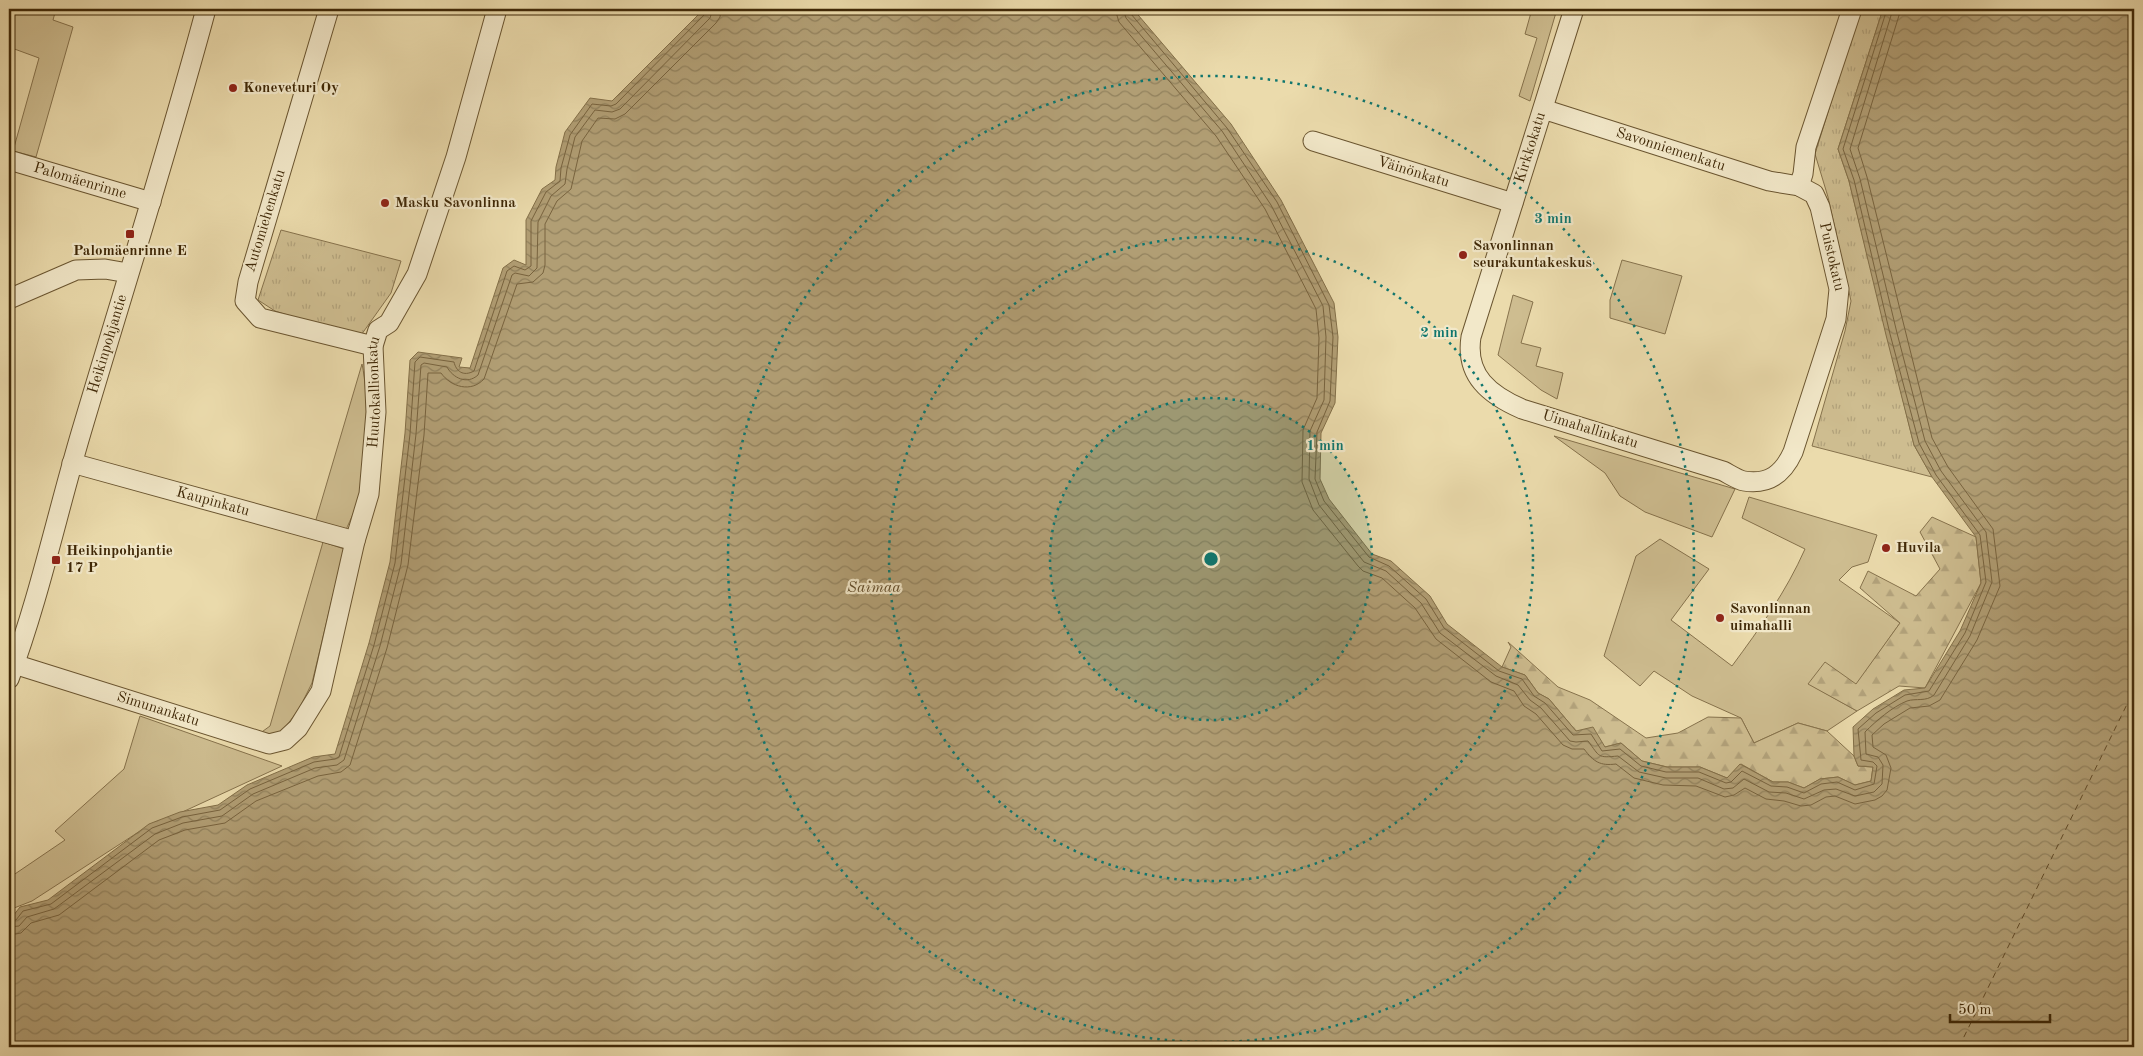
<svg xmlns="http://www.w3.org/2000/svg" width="2143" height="1056" viewBox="0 0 2143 1056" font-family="'Old Standard TT',serif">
	<defs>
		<pattern id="forest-firs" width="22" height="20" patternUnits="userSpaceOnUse" patternTransform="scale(1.25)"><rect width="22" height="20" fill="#cebd90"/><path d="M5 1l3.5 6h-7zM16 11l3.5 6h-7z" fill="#b2a27b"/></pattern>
		<pattern id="park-tufts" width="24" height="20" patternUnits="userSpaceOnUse" patternTransform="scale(1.25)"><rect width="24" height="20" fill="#cebd90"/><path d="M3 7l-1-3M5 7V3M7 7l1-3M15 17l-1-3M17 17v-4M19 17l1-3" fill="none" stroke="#b2a27b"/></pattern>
		<pattern id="water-waves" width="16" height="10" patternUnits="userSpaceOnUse" patternTransform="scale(1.25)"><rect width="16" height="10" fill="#b19e74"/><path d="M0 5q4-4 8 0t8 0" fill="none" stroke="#91815d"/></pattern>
	</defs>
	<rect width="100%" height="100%" fill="#ebdbac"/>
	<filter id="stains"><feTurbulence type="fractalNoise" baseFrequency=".004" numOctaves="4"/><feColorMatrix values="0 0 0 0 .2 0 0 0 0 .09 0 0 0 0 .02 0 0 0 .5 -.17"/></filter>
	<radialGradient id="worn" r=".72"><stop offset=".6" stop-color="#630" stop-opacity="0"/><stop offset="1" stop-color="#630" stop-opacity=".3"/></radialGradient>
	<!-- grass -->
	<g fill="#cebd90" stroke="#86724c">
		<path d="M9,9H56L53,20L73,27L36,157L13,151L39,58L9,47Z"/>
		<path d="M1532,9H1557L1530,101L1519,96L1537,38L1525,34Z"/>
		<path d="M1622,260L1682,276L1665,334L1610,318V300Z"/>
		<path d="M1513,295L1533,302L1521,343L1541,348L1536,366L1563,373L1557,399L1541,390L1498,355Z"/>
		<path d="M362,364C369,396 367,455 362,488C359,503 351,518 345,532L315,523Z"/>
		<path d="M1554,436L1735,489L1712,537L1645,512L1620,496L1605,473Z"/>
		<path d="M1749,497L1877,535L1868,562L1852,567L1839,580L1900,623L1856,685L1809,684L1857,711L1827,731L1798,723L1754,743L1741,718L1692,696L1654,671L1640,686L1604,656L1636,556L1660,539L1709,569L1671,620L1732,666C1760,628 1786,592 1805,549L1742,518Z"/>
		<path d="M323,542L344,549L312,683L299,709L281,733L259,734L270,726Z"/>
		<path d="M140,716L282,766L137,833L32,901L9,910V878L65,840L55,831L124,769Z"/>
	</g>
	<!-- forest -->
	<g fill="url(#forest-firs)" stroke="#86724c">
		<path d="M1932,517L1976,537L1981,583L1925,688L1899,686L1857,711L1808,684L1825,662L1856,684L1900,623L1860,588L1868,571L1916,596L1940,569L1920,532Z"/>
		<path d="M1508,642L1558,687L1590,700L1646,738L1678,733L1708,717L1741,718L1754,743L1798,723L1827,731L1854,756L1858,766L1873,767L1871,781L1855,785L1838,777L1820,779L1804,788L1788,782H1773L1741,764L1727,778L1700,767H1667L1642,761L1621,743L1605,747L1576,731L1549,699L1538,693L1525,675L1502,667L1511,647Z"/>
	</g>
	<!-- park -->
	<g fill="url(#park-tufts)" stroke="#86724c">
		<path d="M1860,9H1883L1838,149L1849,181L1914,445L1932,477L1812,446L1845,331L1851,301L1828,197L1815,154Z"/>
		<path d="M281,230L401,261L391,293L359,338L275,311L258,300Z"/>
	</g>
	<!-- water -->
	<path fill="url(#water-waves)" stroke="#836f48" d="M704,9H1133L1231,124L1281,200L1334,303L1338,337L1335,403L1321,433L1320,479L1329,499L1372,554L1391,561L1430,596L1447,624L1502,667L1525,675L1538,693L1549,699L1576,731L1593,727L1605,747L1621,743L1642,761L1667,767H1700L1727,778L1740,764L1773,782H1788L1804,788L1820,779L1838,777L1855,785L1871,781L1873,767L1858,766L1854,756L1853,727L1873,709L1904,690L1925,688L1960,631L1981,583L1976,537L1932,477L1914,445L1886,335L1849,181L1838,149L1883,9H2134V1047H9V916H13L20,907L48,900L149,824L180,812L218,805L247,785L313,757L335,754L369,643L390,562L405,433L410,360L418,352L462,358L459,367L470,368L503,268L514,260L526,265V220L542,189L555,180L556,167L565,132L590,98L612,101Z"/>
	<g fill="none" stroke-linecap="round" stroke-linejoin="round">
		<!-- shore -->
		<g stroke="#78633e" stroke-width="1">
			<path d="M1115,9L1119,22L1216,136L1265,209L1316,309L1319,338L1317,398L1303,430L1302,482L1313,510L1358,566L1363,571L1382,578L1415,608L1436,639L1491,682L1514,691L1524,706L1536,714L1563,745L1572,749H1584C1594,762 1600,766 1616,764L1634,778L1663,785L1696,786L1725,797L1734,795L1745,788L1766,799L1784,801L1801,806L1811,805L1826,797L1835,796L1855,804L1875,800L1882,796L1887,790L1891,768L1886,755L1873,747L1872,735L1884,724L1910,708L1929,706L1940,700L1977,640L2000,586L1993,529L1948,467L1932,438L1867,177L1858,148L1901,9"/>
			<path d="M1123,9L1126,18L1222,131L1271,205L1323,306L1326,337L1324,400L1310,431L1309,479L1319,505L1364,562L1386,571L1421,603L1440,633L1496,676L1518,685L1530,700L1541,708L1570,741L1576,742L1588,741C1600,757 1597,758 1618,756L1639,772L1666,778H1698L1724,789L1733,788L1744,779L1769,792L1786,793L1804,799L1824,790L1836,789L1855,796L1874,792L1882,784L1883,765L1878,757L1866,754L1865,732C1876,721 1892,707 1907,701C1916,698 1926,702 1934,695L1970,636L1992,582L1986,532L1941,471L1925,441L1897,333L1860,179L1850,149L1893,9"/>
			<path d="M1129,9L1131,14L1227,128L1277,202L1329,305L1333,337L1330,401L1317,432L1315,479L1324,501L1369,557L1389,566L1426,599L1444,628L1499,671L1522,679L1534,696L1545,703L1573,735L1591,734L1602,751L1620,749L1641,766L1666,772H1699L1726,783L1731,782L1742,771L1771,786L1787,787L1804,793L1821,784L1837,782L1855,790L1874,784L1877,766L1873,762L1861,760L1858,729L1876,713L1905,695L1929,691L1965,633L1986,582L1980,535L1936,475L1919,443L1890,334L1854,180L1843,149L1887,9"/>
			<path d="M9,921L16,920L23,911L51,904L152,828L182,817L220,810L250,789L314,762L335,759L339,757L374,645L395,563L410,434L415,362L420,357L454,362C456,371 463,377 474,371L507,271L514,266L525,270L531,266V221L546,192L560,181L561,168L570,135L592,104L611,106L616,104L705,14L707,9"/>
			<path d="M9,927L19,926L27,917L54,909L155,834L183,823L222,816L253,794L315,768L337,765L344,760L380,646L401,564L416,434L421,365L424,363L447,367C453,378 467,385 478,375L512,275L515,273L529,276L537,268L538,222L551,196L565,184L567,169L575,137L595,110L612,112L620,109L710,18L713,9"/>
			<path d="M9,935L21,933L31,923L59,915L159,840L185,830L225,823L256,801L318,776L341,772L350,765L387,648L408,565L424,435L428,373H441C451,387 471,393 484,379L517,284L533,282L543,273L545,265V224L557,201L571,189L582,141L598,118L615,119L625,114L716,23L720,17L721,9"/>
		</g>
		<!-- ferry -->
		<path stroke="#614b28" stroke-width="1" stroke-dasharray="6 5" stroke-linecap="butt" d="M1959,1047L2134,690"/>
		<defs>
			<g id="minor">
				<path d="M329,9L248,282L245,301L260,318L373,346"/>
				<path id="s1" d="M1543,109L1769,181L1799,186L1814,194L1820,207L1839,289L1836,319L1793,452C1783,474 1769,485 1744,481C1738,480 1729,474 1723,471L1522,409C1490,395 1465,376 1471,337L1574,9"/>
				<path id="s2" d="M1313,141L1513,203"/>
				<path id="s3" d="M9,160L151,202"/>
				<path d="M1799,186L1803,174L1806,147L1852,9"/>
				<path d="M9,299L76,270L105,269L128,273"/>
				<path id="s4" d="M72,463L355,541"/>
				<path id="s5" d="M14,664L269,744L285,740L298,728L321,691L355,541L369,494L376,412L373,346L378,330L389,323L417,274L456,157L497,9"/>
				<path id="s6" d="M9,679C39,599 57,514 81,433C123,291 168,151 206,9"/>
			</g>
		</defs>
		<!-- minor casing -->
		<use href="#minor" stroke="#6a5530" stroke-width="21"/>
		<!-- minor -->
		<use href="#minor" stroke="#f2e8c9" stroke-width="19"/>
	</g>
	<!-- distance rings -->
	<circle cx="1211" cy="559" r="161" fill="#0f766e" fill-opacity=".12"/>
	<g fill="none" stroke="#0f766e" stroke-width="2.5" stroke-dasharray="2.5 5">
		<circle cx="1211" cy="559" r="161"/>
		<circle cx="1211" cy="559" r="322"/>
		<circle cx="1211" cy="559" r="483"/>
	</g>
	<!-- markers -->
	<g fill="#8f2418" stroke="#f2e8c9" stroke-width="2">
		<circle cx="233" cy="88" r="5"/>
		<circle cx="385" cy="203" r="5"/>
		<rect x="125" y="229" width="10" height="10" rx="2.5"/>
		<circle cx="1463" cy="255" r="5"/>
		<circle cx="1886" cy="548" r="5"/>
		<rect x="51" y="555" width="10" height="10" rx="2.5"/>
		<circle cx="1720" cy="618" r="5"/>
	</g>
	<g text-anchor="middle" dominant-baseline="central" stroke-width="4.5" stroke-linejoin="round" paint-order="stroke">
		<!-- poi labels -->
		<g font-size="15" font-weight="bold" fill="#3f2807" stroke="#f2e8c9" text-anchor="start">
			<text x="243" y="88">Koneveturi Oy</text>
			<text x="395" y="203">Masku Savonlinna</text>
			<text x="1473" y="246">Savonlinnan<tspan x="1473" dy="17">seurakuntakeskus</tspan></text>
			<text x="130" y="251" text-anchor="middle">Palomäenrinne E</text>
			<text x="1896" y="548">Huvila</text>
			<text x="66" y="551">Heikinpohjantie<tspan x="66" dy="17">17 P</tspan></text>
			<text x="1730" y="609">Savonlinnan<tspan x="1730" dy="17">uimahalli</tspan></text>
		</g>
		<!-- street labels -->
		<g font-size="15" fill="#3f2807" stroke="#f2e8c9">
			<text stroke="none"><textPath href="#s1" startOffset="1144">Kirkkokatu</textPath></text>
			<text stroke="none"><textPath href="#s1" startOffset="134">Savonniemenkatu</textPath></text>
			<text stroke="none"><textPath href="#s2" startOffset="105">Väinönkatu</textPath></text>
			<text stroke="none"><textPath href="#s3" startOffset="74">Palomäenrinne</textPath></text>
			<text transform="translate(266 221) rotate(-73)">Automiehenkatu</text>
			<text stroke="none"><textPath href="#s1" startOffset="350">Puistokatu</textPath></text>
			<text stroke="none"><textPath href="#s6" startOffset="349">Heikinpohjantie</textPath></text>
			<text stroke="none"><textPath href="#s5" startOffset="650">Huutokallionkatu</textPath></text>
			<text transform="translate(1590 430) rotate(17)">Uimahallinkatu</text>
			<text stroke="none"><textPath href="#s4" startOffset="146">Kaupinkatu</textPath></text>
			<text stroke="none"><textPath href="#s5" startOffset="151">Simunankatu</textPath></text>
		</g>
		<!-- water labels -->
		<g font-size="16" font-style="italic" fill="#614b28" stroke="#f2e8c9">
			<text x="874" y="588">Saimaa</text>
		</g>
	</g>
	<circle cx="1211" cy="559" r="8" fill="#0f766e" stroke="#f2e8c9" stroke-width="2.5"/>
	<g font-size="15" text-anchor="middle" font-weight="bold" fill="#0f766e" stroke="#f2e8c9" stroke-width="4.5" stroke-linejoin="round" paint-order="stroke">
		<text x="1553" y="223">3 min</text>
		<text x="1439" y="337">2 min</text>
		<text x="1325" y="450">1 min</text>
	</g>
	<!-- margin -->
	<rect width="2143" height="1056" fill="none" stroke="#ebdbac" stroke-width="30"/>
	<rect x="10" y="10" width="2123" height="1036" fill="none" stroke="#3f2807" stroke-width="2.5"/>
	<rect x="15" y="15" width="2113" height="1026" fill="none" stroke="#3f2807"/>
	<!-- scale -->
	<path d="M1950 1014v8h100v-8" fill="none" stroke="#3f2807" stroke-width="2.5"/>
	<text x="1958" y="1014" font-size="15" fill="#3f2807" stroke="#f2e8c9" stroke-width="4" paint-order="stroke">50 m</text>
	<rect width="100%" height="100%" filter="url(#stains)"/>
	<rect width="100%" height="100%" fill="url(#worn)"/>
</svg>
